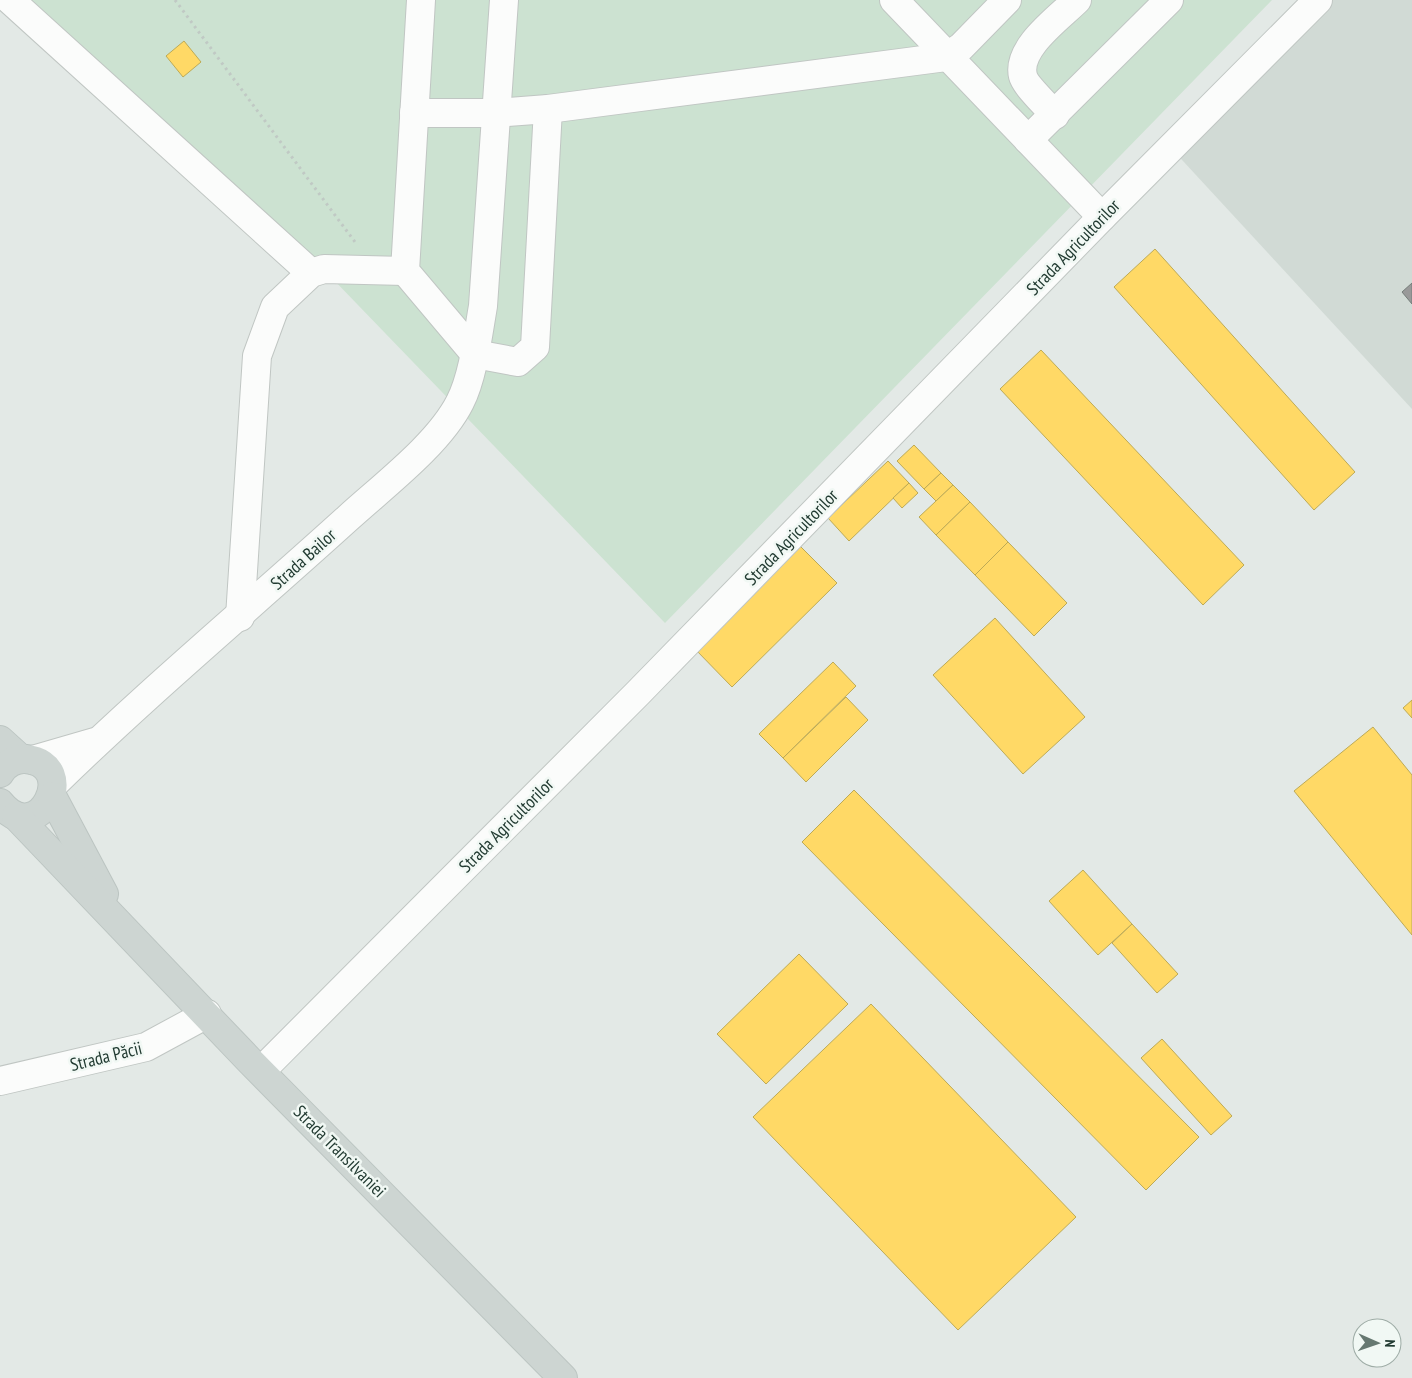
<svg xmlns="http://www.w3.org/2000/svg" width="1412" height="1378" viewBox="0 0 1412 1378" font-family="'PT Sans Narrow',sans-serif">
	<rect width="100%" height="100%" fill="#e3e9e6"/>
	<!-- built -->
	<path fill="#d1dad5" d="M1318,0H1412V409L1171,148Z"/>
	<!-- green -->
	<path fill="#cce2d1" d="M27,0H1272L665,623L302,247Z"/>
	<!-- homes -->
	<g fill="#ffd966" stroke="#bdaa56">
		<path d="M184,41L201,62L183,77L166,56Z"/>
		<path d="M1155,249L1355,472L1314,510L1114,287Z"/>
		<path d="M1041,350L1244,565L1203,605L1000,389Z"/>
		<path d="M914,445L941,473L924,489L897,461Z"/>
		<path d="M888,461L909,483L849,541L828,518Z"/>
		<path d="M941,473L953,485L936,501L924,489Z"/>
		<path d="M909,483L918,493L902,508L893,498Z"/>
		<path d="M953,485L970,502L936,535L919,517Z"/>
		<path d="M970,502L1008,542L975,575L936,535Z"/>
		<path d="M1008,542L1067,603L1034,636L975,575Z"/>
		<path d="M800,546L837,583L732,687L695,649Z"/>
		<path d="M995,618L1085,717L1023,774L933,675Z"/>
		<path d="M833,662L856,686L783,758L759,734Z"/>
		<path d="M846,697L868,720L806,782L783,758Z"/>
		<path d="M1412,700V718L1403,708Z"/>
		<path d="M1373,727L1412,775V935L1294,791Z"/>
		<path d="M854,790L1199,1137L1146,1190L802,842Z"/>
		<path d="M1083,870L1132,924L1098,955L1049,901Z"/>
		<path d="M1132,924L1178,974L1157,993L1112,943Z"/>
		<path d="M799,954L848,1004L766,1084L717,1034Z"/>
		<path d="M871,1004L1076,1217L958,1330L753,1117Z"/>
		<path d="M1162,1039L1232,1116L1211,1135L1141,1058Z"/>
	</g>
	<!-- industry -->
	<path fill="#999" stroke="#757d7a" d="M1412,283V304L1402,292Z"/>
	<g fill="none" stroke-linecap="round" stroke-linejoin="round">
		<defs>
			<g id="minor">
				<path d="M10,0L311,273"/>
				<path d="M421,0L405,271L475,354L518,362L535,347L548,109"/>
				<path d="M894,0L1102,217"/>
				<path d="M414,113H496L548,109L946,57L961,47L1007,0"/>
				<path d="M1055,115C1048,107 1025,85 1023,76C1016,48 1059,18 1077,0"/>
				<path d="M1028,140L1169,0"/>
				<path d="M240,617L257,356L275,307L311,273L324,269L405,271"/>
				<path d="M33,760L95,742"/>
				<path d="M53,785C148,692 250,607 348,518C383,486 439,444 460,402C473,377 478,335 483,306L504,0"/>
				<path d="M261,1071L638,693L1102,217L1318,0"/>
				<path d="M0,1081L146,1047L207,1014"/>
			</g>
			<g id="major">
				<path d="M0,740L21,759"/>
				<path d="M0,773C5,764 16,758 26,759C81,764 39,851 0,803"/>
				<path d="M52,796L104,894"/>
				<path d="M16,816L249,1060L563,1378"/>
			</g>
		</defs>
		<!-- minor casing -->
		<use href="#minor" stroke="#c0c6c3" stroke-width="30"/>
		<!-- major casing -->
		<use href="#major" stroke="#bcc5c2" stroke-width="30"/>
		<!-- path -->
		<path stroke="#c0c9c4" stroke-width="3" stroke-dasharray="2.5 4" stroke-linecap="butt" d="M175,0L355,242"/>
		<!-- minor -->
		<use href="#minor" stroke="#fbfcfb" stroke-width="28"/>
		<!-- major -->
		<use href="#major" stroke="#cdd5d2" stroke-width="28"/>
	</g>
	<g text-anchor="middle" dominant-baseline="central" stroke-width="5" stroke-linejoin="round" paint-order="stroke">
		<!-- street labels -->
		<g font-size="18" fill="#223b32" stroke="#f1f8f4">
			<text transform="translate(1073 247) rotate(-46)">Strada Agricultorilor</text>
			<text transform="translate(791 537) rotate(-46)">Strada Agricultorilor</text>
			<text transform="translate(303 559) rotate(-42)">Strada Bailor</text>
			<text transform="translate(506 825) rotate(-45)">Strada Agricultorilor</text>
			<text transform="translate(106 1056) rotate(-14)">Strada Păcii</text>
			<text transform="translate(340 1151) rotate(45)">Strada Transilvaniei</text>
		</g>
	</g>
	<!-- north arrow -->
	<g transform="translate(1377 1343) rotate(92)"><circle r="24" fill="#f1f8f4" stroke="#9eaca6"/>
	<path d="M0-4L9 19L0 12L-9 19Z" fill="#667871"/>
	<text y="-8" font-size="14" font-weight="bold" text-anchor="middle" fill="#223b32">N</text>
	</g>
</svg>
